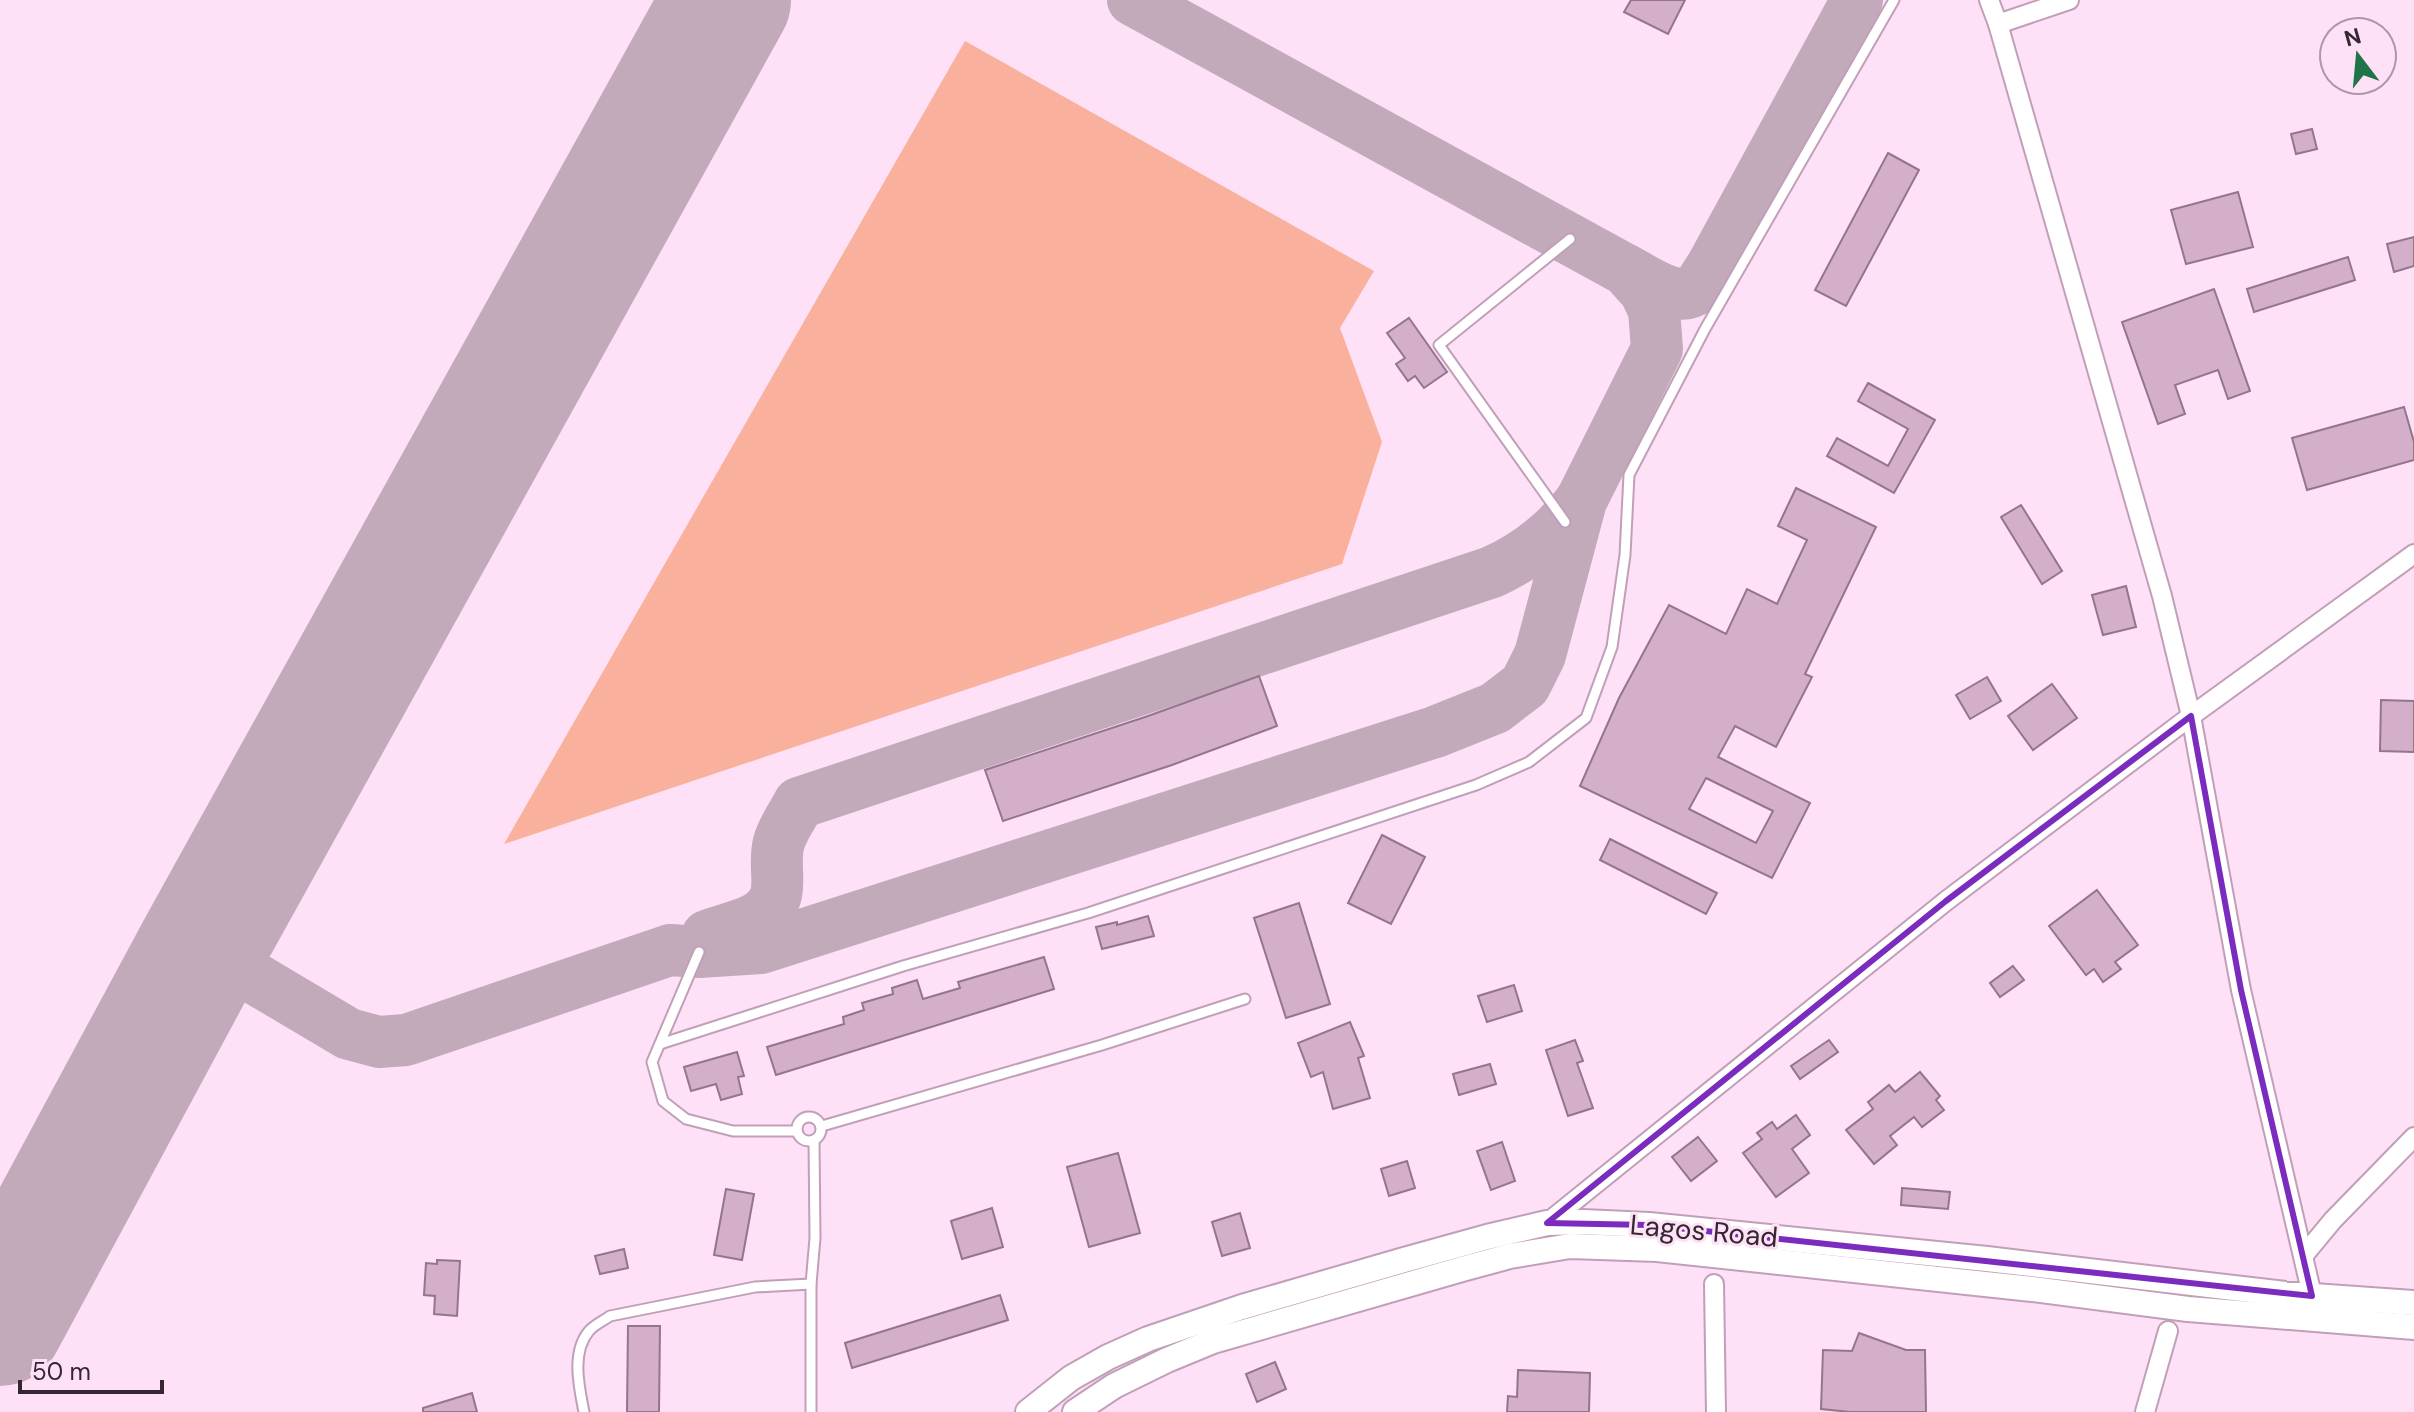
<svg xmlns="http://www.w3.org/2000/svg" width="2414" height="1412" viewBox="0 0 2414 1412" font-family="'DM Sans',sans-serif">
	<rect width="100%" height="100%" fill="#fee1f6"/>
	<!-- green -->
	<path fill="#f9b09d" d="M965,41L1374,271L1340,328L1382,442L1342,564L504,844Z"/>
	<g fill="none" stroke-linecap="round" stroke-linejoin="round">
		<!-- taxiway -->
		<g stroke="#c2aabb" stroke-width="52">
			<path d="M1626,270C1644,279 1677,304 1696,289C1702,284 1706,274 1711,268L1857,0"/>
			<path d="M707,936C722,930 747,925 760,916C789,897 771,869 779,842C783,828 793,815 799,803L1492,572C1527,556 1557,533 1580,502"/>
			<path d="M202,947L349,1034L379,1042L406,1040L670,950L699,952L761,948L1435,732L1495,708L1525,685L1540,655L1581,501L1657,349L1654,310L1645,291L1626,270L1133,0"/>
		</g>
		<!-- runway -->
		<path stroke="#c2aabb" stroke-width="128" d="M0,1322L202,947L727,0"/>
	</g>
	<!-- building -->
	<g fill="#d3afc9" stroke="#95748d" stroke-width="2" fill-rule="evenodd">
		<path d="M1631,0H1685L1668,34L1624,12Z"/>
		<path d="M2312,129L2317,149L2296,154L2291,134Z"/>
		<path d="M1888,153L1919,170L1846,306L1815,290Z"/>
		<path d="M2238,192L2253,247L2186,264L2171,210Z"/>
		<path d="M2414,237V266L2394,272L2387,244Z"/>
		<path d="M2348,257L2355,280L2254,312L2247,289Z"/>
		<path d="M2214,289L2250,391L2228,399L2218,370L2175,385L2185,414L2158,424L2122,322Z"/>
		<path d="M1409,318L1447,372L1424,388L1415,376L1408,381L1396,364L1405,358L1387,333Z"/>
		<path d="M1868,383L1935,420L1894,493L1827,456L1837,438L1888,466L1908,429L1858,401Z"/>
		<path d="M2404,407L2414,442V460L2307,490L2292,438Z"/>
		<path d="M1796,488L1876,527L1805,674L1812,677L1776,747L1735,726L1718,757L1810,803L1772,878L1580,786L1619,698L1669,605L1726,634L1747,589L1777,604L1807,540L1778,526ZM1706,778L1773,811L1756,843L1689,809Z"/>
		<path d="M2021,505L2062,571L2042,584L2001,517Z"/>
		<path d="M2126,586L2136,627L2103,635L2092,595Z"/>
		<path d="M1259,676L1277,726L1172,765L1003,821L985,770L1148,716Z"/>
		<path d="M1987,677L2001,701L1970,719L1956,695Z"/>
		<path d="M2052,684L2077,718L2033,750L2008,716Z"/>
		<path d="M2381,700L2414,701V752L2380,751Z"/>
		<path d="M1382,835L1425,857L1391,924L1348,903Z"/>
		<path d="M1610,839L1717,893L1706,914L1600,860Z"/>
		<path d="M2097,890L2138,945L2115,962L2121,969L2103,982L2094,969L2086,975L2049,926Z"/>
		<path d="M1299,903L1330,1004L1286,1018L1254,918Z"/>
		<path d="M1148,916L1154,936L1102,949L1096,927L1117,922V925Z"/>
		<path d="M1044,957L1054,989L776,1075L767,1047L844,1024L843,1017L864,1010L862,1003L893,994L892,988L917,980L923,999L960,988L958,982Z"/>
		<path d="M2013,966L2024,980L2000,997L1990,983Z"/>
		<path d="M1514,985L1522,1011L1487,1022L1478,996Z"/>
		<path d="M1350,1022L1364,1056L1358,1058L1370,1098L1333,1109L1323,1072L1311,1077L1298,1043Z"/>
		<path d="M1575,1040L1583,1061L1577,1063L1593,1108L1568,1116L1546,1050Z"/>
		<path d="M1829,1040L1838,1052L1800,1079L1791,1066Z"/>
		<path d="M737,1052L744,1076L738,1077L742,1094L721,1100L716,1084L691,1091L684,1067Z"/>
		<path d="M1490,1064L1496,1084L1459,1095L1453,1074Z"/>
		<path d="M1920,1072L1940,1096L1936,1100L1944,1110L1922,1127L1914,1117L1890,1136L1897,1145L1874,1164L1846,1130L1873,1109L1868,1102L1889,1085L1895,1092Z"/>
		<path d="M1796,1115L1810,1135L1792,1149L1809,1173L1776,1197L1743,1153L1762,1139L1757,1133L1772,1122L1777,1129Z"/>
		<path d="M1698,1137L1717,1161L1691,1181L1672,1157Z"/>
		<path d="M1502,1142L1515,1181L1491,1190L1477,1151Z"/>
		<path d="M1118,1153L1140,1233L1089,1247L1067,1167Z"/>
		<path d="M1407,1161L1415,1188L1389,1196L1381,1169Z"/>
		<path d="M1902,1188L1950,1192L1948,1209L1901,1205Z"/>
		<path d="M726,1189L754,1194L742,1260L714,1255Z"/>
		<path d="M992,1208L1003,1247L962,1259L951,1221Z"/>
		<path d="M1240,1213L1250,1248L1222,1256L1212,1222Z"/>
		<path d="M624,1249L628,1268L600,1274L595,1256Z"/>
		<path d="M437,1260L460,1261L457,1316L434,1314L435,1296L424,1295L426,1263L437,1264Z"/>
		<path d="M1000,1295L1008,1320L852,1368L845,1343Z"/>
		<path d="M628,1326H660L659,1412H627Z"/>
		<path d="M1859,1333L1906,1350H1925L1926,1412H1850L1821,1409L1823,1350L1852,1351Z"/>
		<path d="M1275,1362L1286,1389L1257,1402L1246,1374Z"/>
		<path d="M1518,1370L1590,1373L1589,1412H1507L1508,1396L1517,1397Z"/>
		<path d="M472,1393L477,1412H423V1408Z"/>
	</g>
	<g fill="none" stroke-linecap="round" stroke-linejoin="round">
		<defs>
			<g id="service">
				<path d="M1565,522L1439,345L1570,239"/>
				<path d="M699,952L652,1062L663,1101L686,1119L733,1131H797"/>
				<path d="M660,1044L903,966L1088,913L1476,785L1529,762L1586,718L1612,647L1625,555L1629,475L1705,329L1894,0"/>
				<circle cx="809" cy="1129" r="12"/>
				<path d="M822,1126L1102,1045L1245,999"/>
				<path d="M584,1412C579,1387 571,1352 589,1331C594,1325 603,1321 610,1316L755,1287L811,1284"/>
				<path d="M811,1412V1284L815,1238L814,1140"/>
			</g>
			<g id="minor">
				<path d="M1989,0L1998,24L2162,596L2191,716L2241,990L2315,1308"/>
				<path d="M1998,24L2069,0"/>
				<path d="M1547,1223L1946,901L2191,716L2414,554"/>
				<path d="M2304,1255L2333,1220L2414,1137"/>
				<path d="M1714,1284L1716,1412"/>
				<path d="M2145,1412L2168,1331"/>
			</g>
			<g id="secondary">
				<path d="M1028,1412L1071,1378L1108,1357L1148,1339L1242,1307L1404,1260L1487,1237L1547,1223L1583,1222L1649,1225L1987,1259L2285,1294L2414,1303"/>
				<path d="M1075,1412L1114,1386L1167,1360L1213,1341L1462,1269L1510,1256L1570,1246L1657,1249L2032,1289L2188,1309L2414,1327"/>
			</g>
		</defs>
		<!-- service casing -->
		<use href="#service" stroke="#c19fb8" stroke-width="13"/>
		<!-- minor casing -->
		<use href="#minor" stroke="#c19fb8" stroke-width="22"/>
		<!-- secondary casing -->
		<use href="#secondary" stroke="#c19fb8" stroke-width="28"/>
		<!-- service -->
		<use href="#service" stroke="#fff" stroke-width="9"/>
		<!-- minor -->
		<use href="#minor" stroke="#fff" stroke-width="18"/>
		<!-- secondary -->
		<use href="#secondary" stroke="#fff" stroke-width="24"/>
	</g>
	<!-- marked area -->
	<path fill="none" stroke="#7b2cbf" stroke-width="6" stroke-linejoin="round" d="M2191,716L2241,990L2312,1296L1649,1225L1547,1223L1946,901Z"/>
	<g text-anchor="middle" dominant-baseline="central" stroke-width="6" stroke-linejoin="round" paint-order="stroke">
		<!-- street labels -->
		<g font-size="28" fill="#342731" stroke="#fee1f6">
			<text transform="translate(1704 1231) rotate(5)">Lagos Road</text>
		</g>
	</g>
	<!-- north arrow -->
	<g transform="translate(2358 56) rotate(344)"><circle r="38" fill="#fee1f6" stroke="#ad97a7" stroke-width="2"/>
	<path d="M0-6L14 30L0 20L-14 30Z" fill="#1f7548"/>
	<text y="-12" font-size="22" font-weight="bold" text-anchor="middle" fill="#342731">N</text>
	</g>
	<!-- scale -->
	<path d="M20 1380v12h142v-12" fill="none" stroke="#342731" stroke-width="4"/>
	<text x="32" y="1380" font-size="24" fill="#342731" stroke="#fee1f6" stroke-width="6" paint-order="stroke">50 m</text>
</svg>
